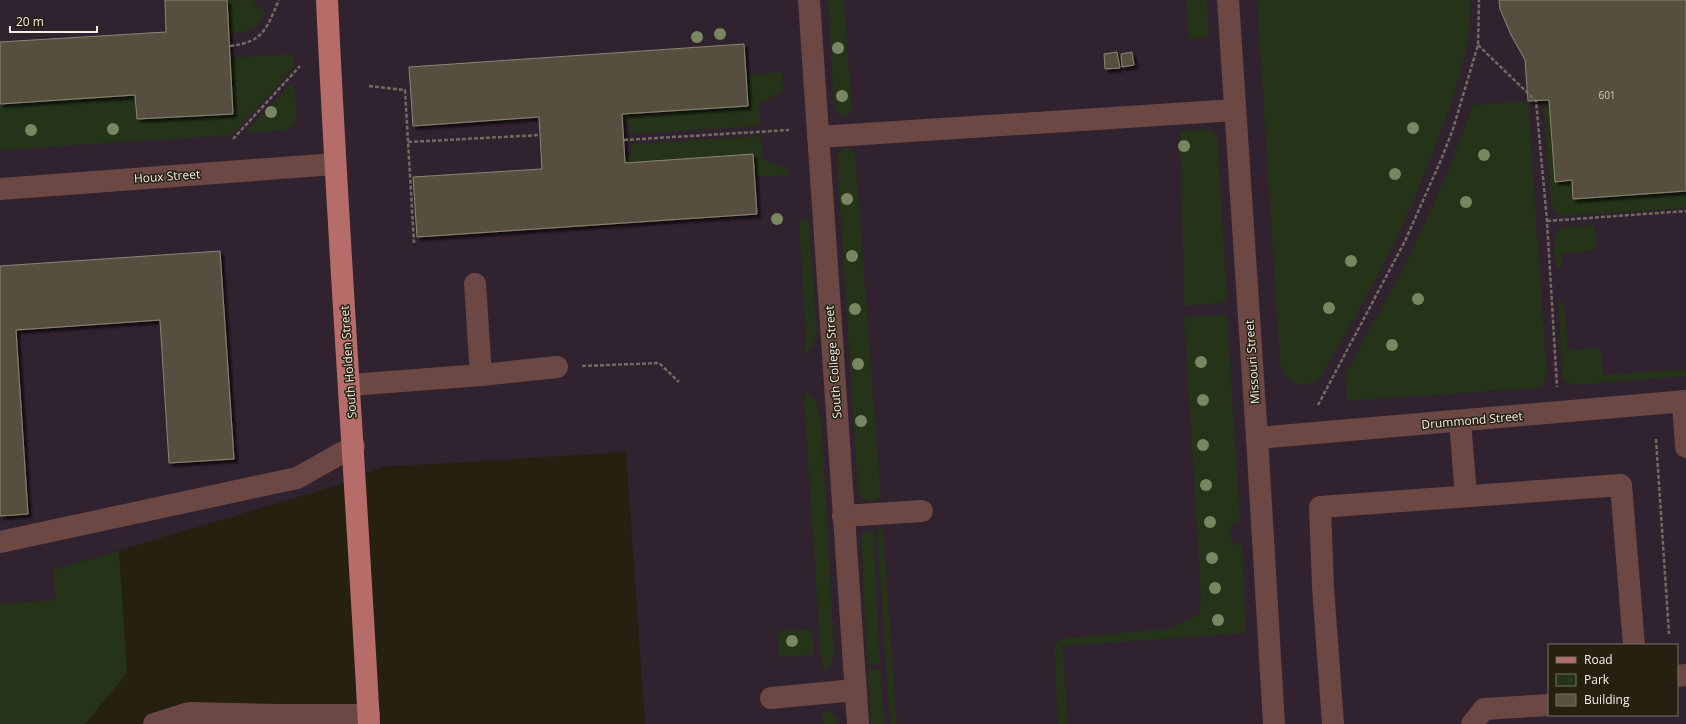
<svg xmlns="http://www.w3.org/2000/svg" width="1686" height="724" viewBox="0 0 1686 724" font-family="'Open Sans',sans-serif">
	<defs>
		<filter id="shadow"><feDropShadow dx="3.5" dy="3.5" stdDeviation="1" flood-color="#0009"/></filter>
	</defs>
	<rect width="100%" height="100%" fill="#262011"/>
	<!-- education -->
	<path fill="#31222f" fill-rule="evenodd" d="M0,0H1686V724H645L626,452L382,467L338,485L53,570L55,600L0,604ZM1549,645H1677V715H1549Z"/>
	<!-- green -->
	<g fill="#253319">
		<path d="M227,0H254L253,2L266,13C258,30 246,32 229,34Z"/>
		<path d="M828,0H844L852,111C845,121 837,114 834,105Z"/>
		<path d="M1186,0H1207L1209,36L1189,39Z"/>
		<path d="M1257,0H1470C1472,47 1455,95 1438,139C1429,162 1420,186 1410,209C1385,267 1352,321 1322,376C1305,392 1284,385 1280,362Z"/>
		<path d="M293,54L294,67L232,135L0,150V104L135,95L137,119L233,114L230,58Z"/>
		<path d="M782,72L783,91L759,104L761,126L630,134L629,123H623L622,114L748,106L746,75Z"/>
		<path d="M290,84L295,87L297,119L295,125L287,130L245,133Z"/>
		<path d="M1543,100H1549L1556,182L1572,180L1686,191V208L1564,216C1556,215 1554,210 1551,203Z"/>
		<path d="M1528,101L1547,377C1544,383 1542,387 1535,388L1347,401L1345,375L1404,267L1429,214L1448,172L1473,105Z"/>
		<path d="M1208,129L1212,131L1217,135L1227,298L1223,303L1184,306L1180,131Z"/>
		<path d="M761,136L763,159L788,169L789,175L754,177L753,154L625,163V155H631V144Z"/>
		<path d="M846,148L855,152L881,499L869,501L861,498L858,490L837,156L839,152Z"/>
		<path d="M799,221H809L817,332C815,343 812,349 804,355L806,337Z"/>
		<path d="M1595,225L1596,244L1594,250L1561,254L1562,266L1556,269C1555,255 1551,240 1560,228L1569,226Z"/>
		<path d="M1558,299L1564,303L1568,350L1597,348L1601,352L1603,375L1686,369V376L1575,385L1566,382L1562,376Z"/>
		<path d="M1227,315L1240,521L1230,526L1231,541L1242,546L1246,633L1063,646L1067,724H1058L1054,643L1066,638L1166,629L1185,622L1200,613L1201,595L1184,317Z"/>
		<path d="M807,391L816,402L821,418L834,649L832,664L825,672L821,659L804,400Z"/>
		<path d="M883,529L897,724H890L877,530Z"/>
		<path d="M873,530L880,664L867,665L861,534Z"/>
		<path d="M119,551L127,673L85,724H0V604L55,600L53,570Z"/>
		<path d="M812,629L814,655L779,657L777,631Z"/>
		<path d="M880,669L884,724H871L868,670Z"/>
		<path d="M824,710C833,711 836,716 839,724H823L822,714Z"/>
	</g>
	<!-- building -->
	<g fill="#575040" stroke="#8c8573" filter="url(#shadow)">
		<path d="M165,0H227L233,114L137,119L135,95L0,104V42L166,32Z"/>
		<path d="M1499,0H1686V191L1573,199L1572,180L1555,182L1549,100L1528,101L1525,60L1511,35L1500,9Z"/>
		<path d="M744,44L748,106L622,114L625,163L753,154L757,214L417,237L413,177L542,169L539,117L413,126L409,67Z"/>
		<path d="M1117,52L1120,68L1105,69L1104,54Z"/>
		<path d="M1132,52L1134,65L1122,67L1121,54Z"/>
		<path d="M220,251L234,459L169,463L160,320L16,330L28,514L0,516V266Z"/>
	</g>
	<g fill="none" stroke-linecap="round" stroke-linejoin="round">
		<!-- path -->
		<g stroke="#716c5f" stroke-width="2.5" stroke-dasharray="4 2" stroke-linecap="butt">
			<path d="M1478,45L1536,101L1547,221L1557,387"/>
			<path d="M230,46C264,42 266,29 279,0"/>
			<path d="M369,86L405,90L414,243"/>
			<path d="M233,139L300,66"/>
			<path d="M624,140L789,130"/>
			<path d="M408,142L540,135"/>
			<path d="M1547,221L1686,211"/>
			<path d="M582,366L659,363L679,382"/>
			<path d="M1318,405L1405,241L1441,160L1453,129L1478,45L1479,0"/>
			<path d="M1656,439L1669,634"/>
		</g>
		<!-- minor -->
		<g stroke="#6c4845" stroke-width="22">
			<path d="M809,0L858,724"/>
			<path d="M1228,0L1257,438L1274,724"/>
			<path d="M818,137L1235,110"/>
			<path d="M0,189L335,164"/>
			<path d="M475,284L481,375"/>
			<path d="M350,385L481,375L557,367"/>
			<path d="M1683,402L1686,447"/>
			<path d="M1460,421L1466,496"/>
			<path d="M1257,438L1686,401"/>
			<path d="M843,516L922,511"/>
			<path d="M0,542L297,478L354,446"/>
			<path d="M1677,676L1686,675"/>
			<path d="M771,698L855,690"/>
			<path d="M154,724L189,713L277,715H369"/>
			<path d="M1333,724L1323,587L1320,507L1621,485L1634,645"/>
			<path d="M1472,724L1484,709L1549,705"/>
		</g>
		<!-- major -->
		<path stroke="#b66c68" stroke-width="22" d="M327,0C338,241 356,483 369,724"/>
	</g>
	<!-- trees -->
	<g fill="#788761">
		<circle cx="720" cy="34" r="6"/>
		<circle cx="697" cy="37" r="6"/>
		<circle cx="838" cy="48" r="6"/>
		<circle cx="842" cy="96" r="6"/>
		<circle cx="271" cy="112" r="6"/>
		<circle cx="1413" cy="128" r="6"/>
		<circle cx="113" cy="129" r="6"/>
		<circle cx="31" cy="130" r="6"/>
		<circle cx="1184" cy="146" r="6"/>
		<circle cx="1484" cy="155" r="6"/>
		<circle cx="1395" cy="174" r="6"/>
		<circle cx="847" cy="199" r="6"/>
		<circle cx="1466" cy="202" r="6"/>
		<circle cx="777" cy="219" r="6"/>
		<circle cx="852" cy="256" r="6"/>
		<circle cx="1351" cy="261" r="6"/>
		<circle cx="1418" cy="299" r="6"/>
		<circle cx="1329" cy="308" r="6"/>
		<circle cx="855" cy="309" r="6"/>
		<circle cx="1392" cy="345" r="6"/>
		<circle cx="1201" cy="362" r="6"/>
		<circle cx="858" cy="364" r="6"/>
		<circle cx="1203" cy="400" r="6"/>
		<circle cx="861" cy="421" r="6"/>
		<circle cx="1203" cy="445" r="6"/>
		<circle cx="1206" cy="485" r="6"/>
		<circle cx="1210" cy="522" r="6"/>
		<circle cx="1212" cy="558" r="6"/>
		<circle cx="1215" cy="588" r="6"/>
		<circle cx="1218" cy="620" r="6"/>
		<circle cx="792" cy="641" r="6"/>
	</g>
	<g text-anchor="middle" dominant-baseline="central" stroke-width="3" stroke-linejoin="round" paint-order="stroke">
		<!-- number labels -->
		<g font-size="10" fill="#cdc8bc">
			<text x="1607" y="95">601</text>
		</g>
		<!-- street labels -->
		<g font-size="12" fill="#f4f0e6" stroke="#262011">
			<text transform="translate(167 176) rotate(-4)">Houx Street</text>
			<text transform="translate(348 362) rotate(-94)">South Holden Street</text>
			<text transform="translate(833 362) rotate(-94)">South College Street</text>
			<text transform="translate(1252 362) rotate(-94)">Missouri Street</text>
			<text transform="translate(1472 420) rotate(-5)">Drummond Street</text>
		</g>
	</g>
	<!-- legend -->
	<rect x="1548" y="644" width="130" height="72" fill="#262011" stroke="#787366"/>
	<rect x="1556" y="657" width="20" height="6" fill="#b66c68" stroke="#787366"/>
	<text x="1584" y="664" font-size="12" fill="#f4f0e6">Road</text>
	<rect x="1556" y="674" width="20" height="12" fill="#253319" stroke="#787366"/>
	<text x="1584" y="684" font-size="12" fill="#f4f0e6">Park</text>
	<rect x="1556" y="694" width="20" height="12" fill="#575040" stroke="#787366"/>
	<text x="1584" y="704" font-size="12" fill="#f4f0e6">Building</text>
	<!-- scale -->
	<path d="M10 26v6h87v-6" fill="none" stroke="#f4f0e6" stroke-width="2"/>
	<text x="16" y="26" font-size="12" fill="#f4f0e6" stroke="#262011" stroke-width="3" paint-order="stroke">20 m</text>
</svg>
